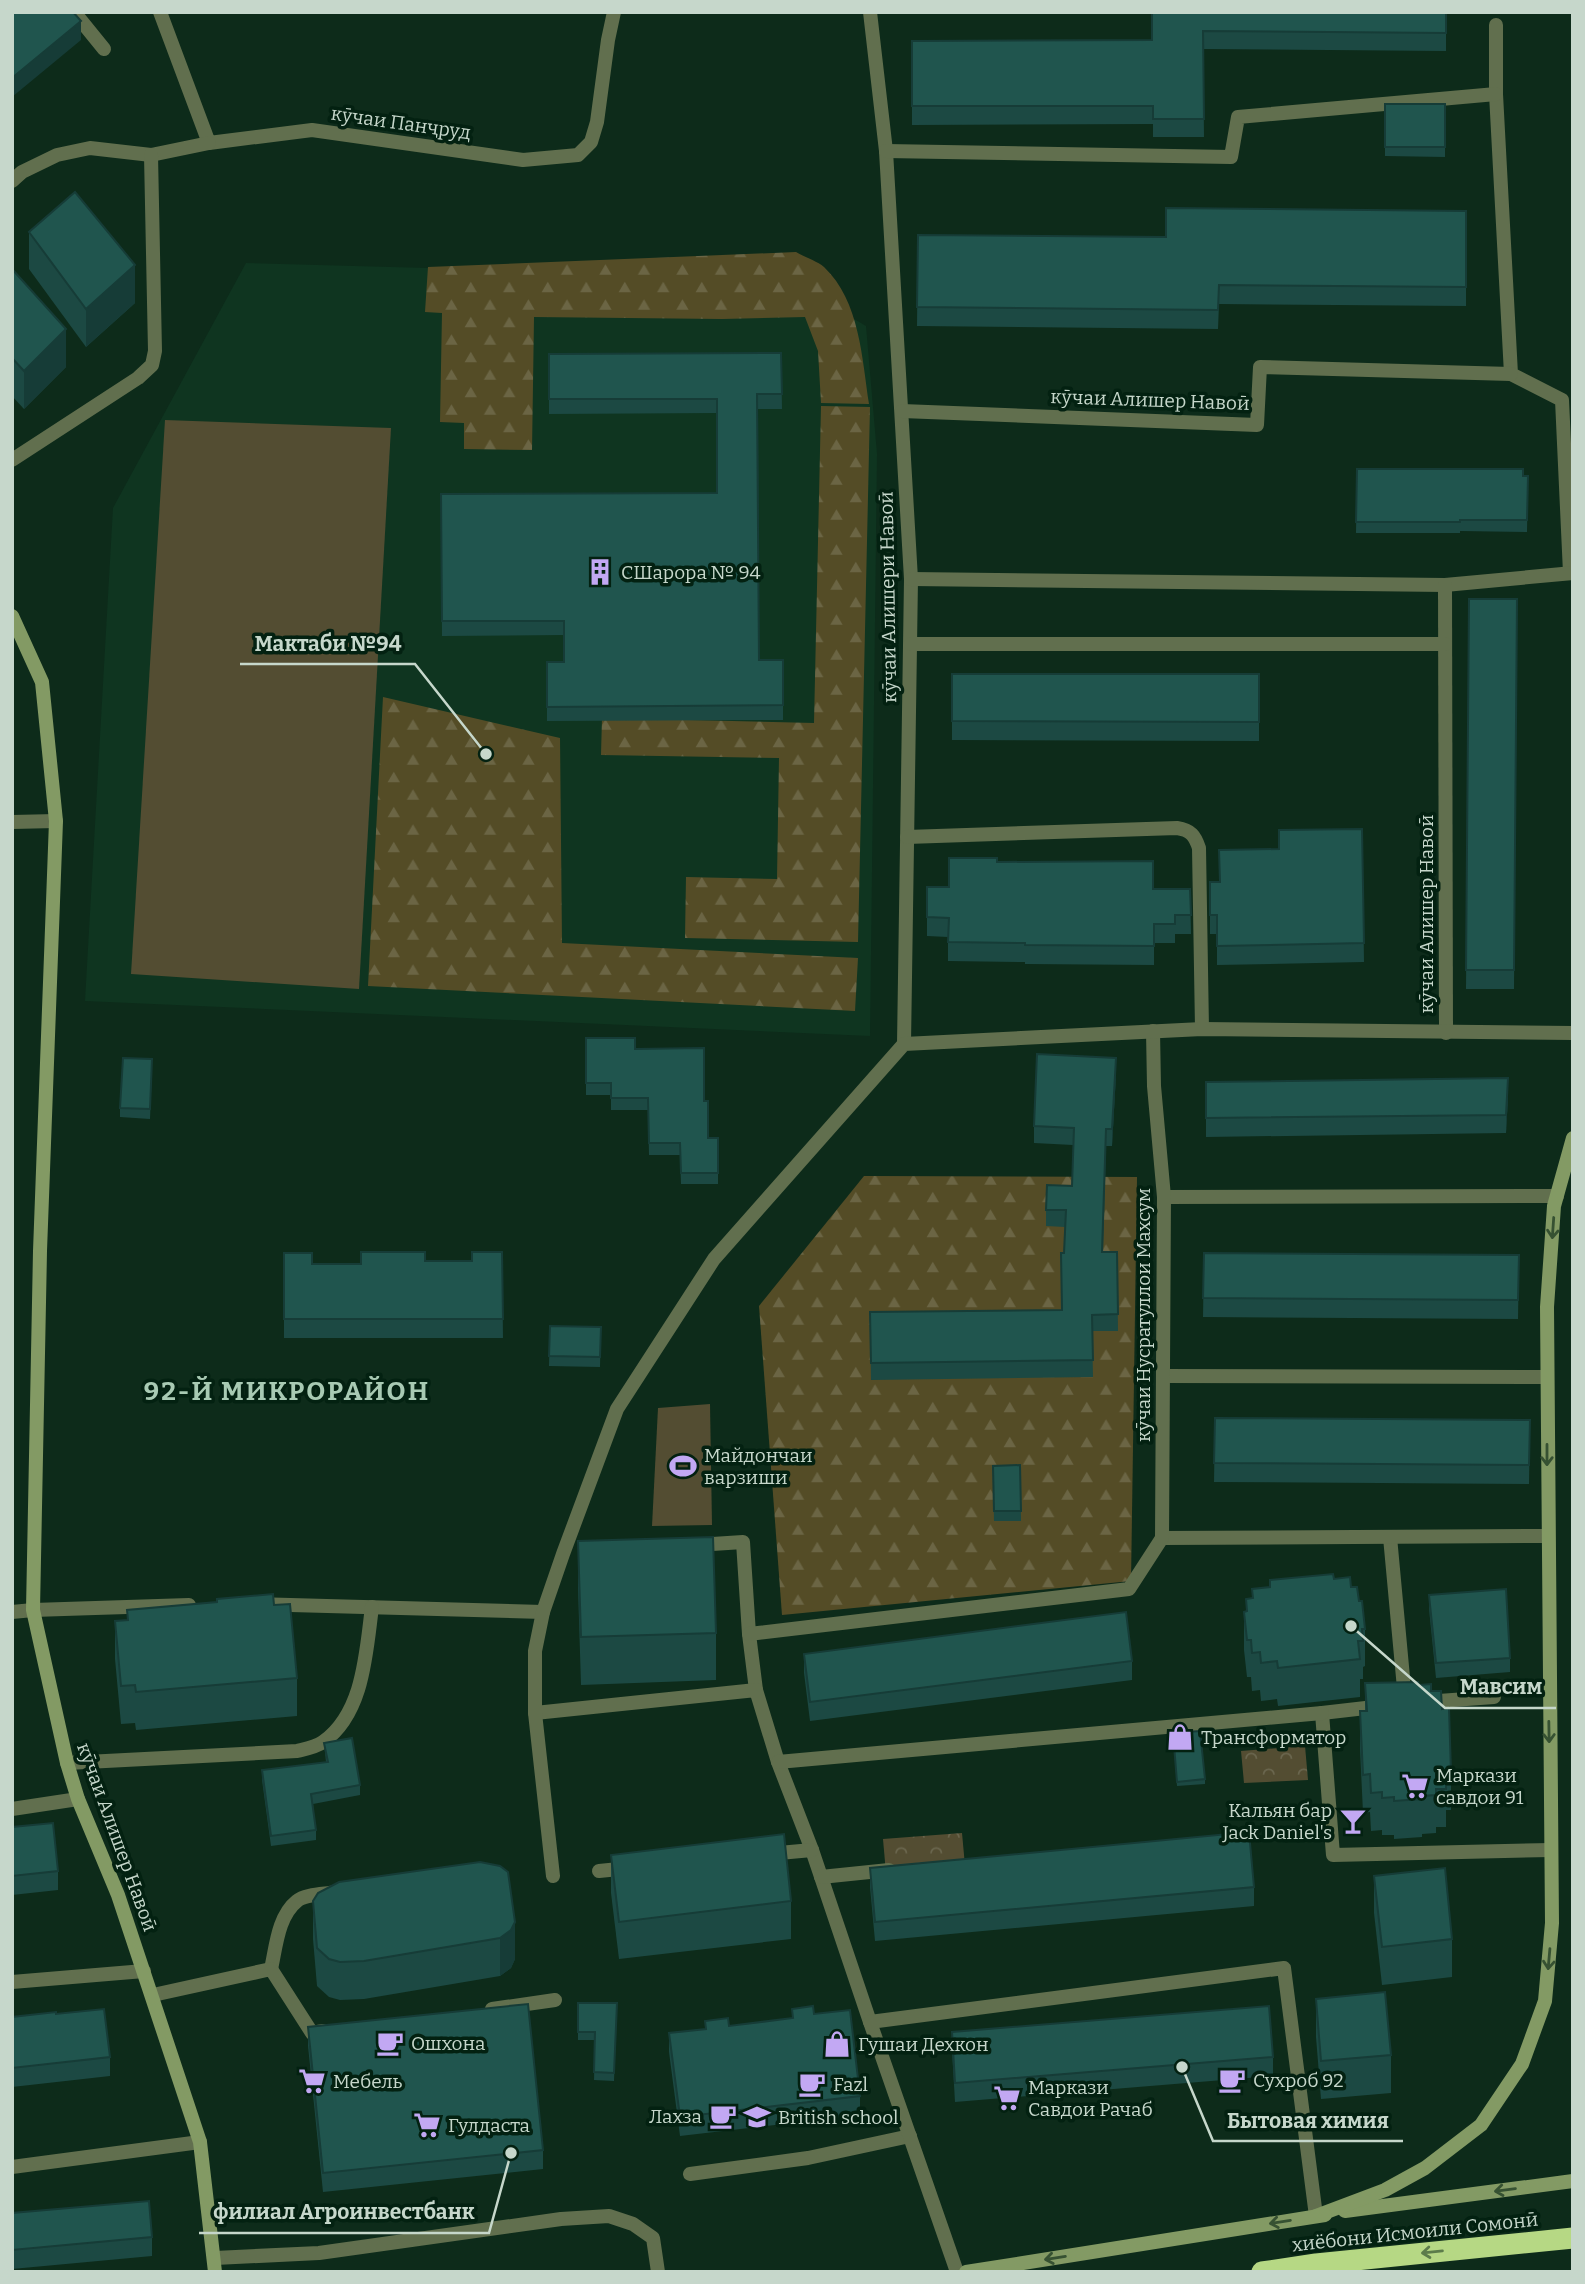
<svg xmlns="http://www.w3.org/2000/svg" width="1585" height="2284" viewBox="0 0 1585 2284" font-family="Bitter,serif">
	<defs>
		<pattern id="forest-firs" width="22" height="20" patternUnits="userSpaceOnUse" patternTransform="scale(1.75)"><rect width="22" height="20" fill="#544c26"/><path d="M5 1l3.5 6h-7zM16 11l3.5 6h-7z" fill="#6b6544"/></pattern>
		<pattern id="park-crowns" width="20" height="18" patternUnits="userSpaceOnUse" patternTransform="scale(1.75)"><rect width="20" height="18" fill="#534d32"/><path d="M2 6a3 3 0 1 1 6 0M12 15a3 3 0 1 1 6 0" fill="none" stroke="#6a664e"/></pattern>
	</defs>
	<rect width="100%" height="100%" fill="#0d2b1a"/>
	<!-- built -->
	<path fill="#0f3520" d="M246,263L785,278L866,326L877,454L870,1036L85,1001L113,508Z"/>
	<!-- green -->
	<g fill="#534d32">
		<path d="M165,420L391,428L359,989L131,974Z"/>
		<path d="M710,1404L712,1525L652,1526L658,1408Z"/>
	</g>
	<!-- forest -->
	<g fill="url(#forest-firs)">
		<path d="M796,252C804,257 817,261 824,267C860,301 862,359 869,404L821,403L818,351L805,317L722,319L534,317L532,450L464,449V423L440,422L442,313L425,312L428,267Z"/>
		<path d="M821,406L870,407L858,942L685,938L686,877L777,879L779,758L601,755L602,718L814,723Z"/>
		<path d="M383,697L560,738L562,943L858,958L855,1011L368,986Z"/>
		<path d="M864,1176L1137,1177L1131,1581L782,1615L759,1306Z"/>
	</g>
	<!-- park -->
	<g fill="url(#park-crowns)">
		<path d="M1305,1746L1308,1780L1244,1783L1241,1751Z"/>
		<path d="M962,1833L965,1866L886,1873L883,1839Z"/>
	</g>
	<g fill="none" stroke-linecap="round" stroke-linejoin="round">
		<!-- lane -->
		<g stroke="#616f4e" stroke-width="14">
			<path d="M74,12L104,49"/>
			<path d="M160,12L209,143L312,130L523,160L578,155L591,142L597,122L608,40L614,12"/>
			<path d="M870,12L886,151L911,579L904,1044"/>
			<path d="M1496,25V94L1511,374L1562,400L1570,573"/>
			<path d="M886,151L1231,157L1238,117L1496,94"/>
			<path d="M12,181L22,172L57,155L90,148L151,155L209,143"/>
			<path d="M902,411L1257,425L1260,367L1511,374"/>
			<path d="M12,460L138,378L152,365L155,351L151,155"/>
			<path d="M911,579L1445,585L1573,573"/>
			<path d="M1445,585L1446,1033"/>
			<path d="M911,644H1445"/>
			<path d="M12,822L56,821"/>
			<path d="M907,837L1177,828C1191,830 1195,836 1199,848L1202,1029"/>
			<path d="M1164,1197L1557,1196"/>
			<path d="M1163,1376L1547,1377"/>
			<path d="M1390,1537L1405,1699"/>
			<path d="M1162,1538L1548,1536"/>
			<path d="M697,1545L743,1542L749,1634L756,1690"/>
			<path d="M254,1604L543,1612"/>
			<path d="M12,1612L33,1610L189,1605"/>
			<path d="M749,1634L1129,1589L1162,1538L1164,1197L1154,1086L1153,1031"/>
			<path d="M1425,1702L1494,1697"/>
			<path d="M1383,1706L1322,1713L1333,1855L1551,1850"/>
			<path d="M535,1713L756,1690L778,1762L812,1850L870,2022"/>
			<path d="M778,1762L1322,1713"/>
			<path d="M67,1763L297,1751C305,1749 316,1747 323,1742C364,1713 366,1652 372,1607"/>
			<path d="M12,1809L78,1799"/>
			<path d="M768,1854L812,1850"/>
			<path d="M599,1871L629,1868"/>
			<path d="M553,1876L535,1713V1651L543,1612L563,1554L617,1409L714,1259L904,1044L1202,1029L1573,1033"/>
			<path d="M821,1877L889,1870"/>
			<path d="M271,1969C276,1947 278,1916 297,1901C305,1894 325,1894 335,1892"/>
			<path d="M12,1982L144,1971"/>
			<path d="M153,1995L271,1969L312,2033L323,2031"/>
			<path d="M492,2009L555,2000"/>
			<path d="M12,2167L200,2142"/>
			<path d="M690,2174L808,2158L910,2136"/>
			<path d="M215,2258L319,2253L561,2219L609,2216L633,2224L653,2238L658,2272"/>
			<path d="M957,2272L870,2022L1284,1968L1316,2216"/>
		</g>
		<!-- secondary -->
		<g stroke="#839a64" stroke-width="14">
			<path d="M12,616L42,682L56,821L40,1251L33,1610L67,1763L78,1799L118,1895L200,2142L215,2272"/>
			<path d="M1345,2211L1573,2181"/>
			<path d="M1316,2216L1385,2190L1425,2168L1481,2125L1522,2064L1545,2001L1552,1923L1547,1307L1554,1206L1573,1138"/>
			<path d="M966,2272L1325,2215"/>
		</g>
		<!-- highway -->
		<path stroke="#b6d884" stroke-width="21" d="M1262,2272L1316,2264L1573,2238"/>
	</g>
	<!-- wall -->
	<g fill="#1c4943">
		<path d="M1152,12H1446V51L1203,49L1204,137H1153V124L912,125V41L1152,40Z"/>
		<path d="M1385,104H1445V157L1385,156Z"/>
		<path d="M1466,211V306L1219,304L1218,329L917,326L918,235L1166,237Z"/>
		<path d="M29,232L135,303L86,347L29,269Z"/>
		<path d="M12,269L66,367L24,409L12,396Z"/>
		<path d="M781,353L782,409H758L759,660H783V720L547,721V662H564V635L442,636L441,494L717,493V413L549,414V354Z"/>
		<path d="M1357,469L1528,476L1527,532L1460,531V533H1356Z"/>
		<path d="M1469,599H1517L1514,989H1466Z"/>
		<path d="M952,674H1259V741L952,740Z"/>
		<path d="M1362,829L1364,962L1217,965V934H1210V882H1220L1279,849Z"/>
		<path d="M997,862L1153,889H1190L1191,934H1175V943H1154V965L1025,964V962L948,961V937L927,936V887H949Z"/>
		<path d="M586,1038L635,1049L704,1101L708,1138H718V1184H681L680,1155H649L648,1110H611V1095H586Z"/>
		<path d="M152,1069L150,1119L120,1117V1108Z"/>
		<path d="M1116,1074L1112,1146H1106L1103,1252H1117L1118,1331H1092L1093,1377L871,1380L870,1312L1062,1310L1065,1227L1046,1226V1210L1072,1186L1073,1145L1034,1143V1126Z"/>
		<path d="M1206,1082L1508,1097L1506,1133L1206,1137Z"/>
		<path d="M502,1252L503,1338H284V1253L312,1264H361L425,1261H472Z"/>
		<path d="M1204,1253L1519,1255L1518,1319L1203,1317Z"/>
		<path d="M550,1326L601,1327L600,1367L549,1366Z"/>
		<path d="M1215,1418L1530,1420L1529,1484L1214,1482Z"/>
		<path d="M1020,1465L1021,1521H994L993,1466Z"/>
		<path d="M578,1541L716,1633V1680L581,1685L578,1589Z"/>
		<path d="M1334,1579L1351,1587L1359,1601L1365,1629V1666L1363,1667V1679H1360V1697L1278,1706L1277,1699L1261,1701L1260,1690L1252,1691L1251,1677H1247L1244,1650V1612H1246V1599L1252,1598V1589L1270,1587V1580Z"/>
		<path d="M1429,1595L1510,1658V1672L1436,1678L1429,1609Z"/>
		<path d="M274,1605L297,1678V1716L136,1730L135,1723L121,1724L115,1659V1621L127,1620V1610Z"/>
		<path d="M804,1654L1132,1661V1680L810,1721L804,1673Z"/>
		<path d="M1365,1683L1419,1685L1431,1691L1442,1709L1451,1772V1810H1446V1827H1436V1833L1422,1834V1837L1394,1839V1835H1382V1830L1371,1831L1370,1812L1363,1813L1360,1749V1711H1365Z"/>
		<path d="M1173,1738L1205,1779V1784L1177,1786Z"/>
		<path d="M324,1743L360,1785V1795L313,1804L316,1830V1840L271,1846L262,1780V1770L326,1762Z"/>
		<path d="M12,1827L58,1871V1890L12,1895Z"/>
		<path d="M611,1855L791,1901V1939L619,1959L611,1893Z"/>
		<path d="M480,1862L515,1959L511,1968L500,1976L364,1999L340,2000L329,1997L317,1986L313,1939V1901Z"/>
		<path d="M870,1868L1254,1887V1906L875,1941L870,1887Z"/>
		<path d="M1374,1876L1452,1939V1977L1382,1985L1374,1913Z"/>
		<path d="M1316,1999L1391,2055V2093L1321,2099L1316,2037Z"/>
		<path d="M578,2003H617L614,2081L594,2080L595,2040H578Z"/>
		<path d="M792,2009L814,2014L860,2096V2115L680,2136L669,2052V2033L705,2029V2021L729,2026L792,2018Z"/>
		<path d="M56,2014L110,2057V2076L12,2087V2017Z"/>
		<path d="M308,2027L543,2150V2169L323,2192L308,2046Z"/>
		<path d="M952,2032L1273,2057V2076L955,2102L952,2051Z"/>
		<path d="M12,2213L152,2237V2256L12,2269Z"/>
	</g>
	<!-- shaded-wall -->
	<g fill="#163c37">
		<path d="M81,21V40L12,97V78Z"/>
		<path d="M135,265V303L86,347V309Z"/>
		<path d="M66,329V367L24,409V371Z"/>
		<path d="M1116,1058V1074L1112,1146V1129Z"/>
		<path d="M1508,1078V1097L1506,1133V1115Z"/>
		<path d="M515,1922V1959L511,1968L500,1976V1938Z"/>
	</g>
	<!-- building -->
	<g fill="#20554e" stroke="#163c37" stroke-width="2">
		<path d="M13,12H73L81,21L12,78V13Z"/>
		<path d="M1152,12H1446V33L1203,31L1204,119H1153V106H912V41L1152,40Z"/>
		<rect x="1385" y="104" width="60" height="43"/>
		<path d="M75,192L135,265L86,309L29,232Z"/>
		<path d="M1166,208L1466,211V287L1219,285L1218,310L917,307L918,235L1166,237Z"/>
		<path d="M12,269L66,329L24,371L12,358Z"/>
		<path d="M781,353L782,394H757L759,660H783V705L547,707V662H564V621H442L441,494L717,493V399H549V354Z"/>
		<path d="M1357,469H1523V476H1528L1527,520H1460V522H1356Z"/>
		<path d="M1469,599H1517L1514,970H1466Z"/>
		<path d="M952,674H1259V722L952,721Z"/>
		<path d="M1362,829L1364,943L1217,946V915H1210V882H1220L1219,850L1279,849V830Z"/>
		<path d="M949,858H997V862L1153,861V889H1190L1191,915H1175V924H1154V946L1025,945V943L948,942L949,918L927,917V887H949Z"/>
		<path d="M586,1038H635V1049L704,1048V1101H708V1138H718V1173H681L680,1143H649L648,1098H611V1083H586Z"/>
		<path d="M1037,1054L1116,1058L1112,1129H1106L1102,1252H1117L1118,1314L1092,1315L1093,1360L871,1363L870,1312L1062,1310L1061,1253H1064L1066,1210H1046L1047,1185L1072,1186L1074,1128L1034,1126Z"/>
		<path d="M123,1058L152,1059L150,1109L120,1108Z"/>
		<path d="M1508,1078L1506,1115L1206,1118V1082Z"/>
		<path d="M361,1252H425V1261H472V1252H502L503,1319H284V1253H312V1264H361Z"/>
		<path d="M1204,1253L1519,1255L1518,1300L1203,1298Z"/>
		<path d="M550,1326L601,1327L600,1357L549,1356Z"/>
		<path d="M1215,1418L1530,1420L1529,1465L1214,1463Z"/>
		<path d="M1020,1465L1021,1511H994L993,1466Z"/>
		<path d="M713,1537L716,1633L581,1637L578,1541Z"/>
		<path d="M1333,1574L1334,1579L1350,1577L1351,1587H1357L1359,1601H1362L1365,1629H1362L1363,1641H1358L1360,1659L1278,1668L1277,1661L1261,1663L1260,1652L1252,1653L1251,1640H1247L1244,1612L1247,1611L1246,1599L1253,1598L1252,1589L1270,1587V1580Z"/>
		<path d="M1506,1589L1510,1658L1436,1663L1429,1595Z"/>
		<path d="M273,1594L274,1605L290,1604L297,1678L136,1692L135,1685L121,1686L115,1621L128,1620L127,1610L217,1602V1599Z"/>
		<path d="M1126,1612L1132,1661L810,1702L804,1654Z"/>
		<path d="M1418,1682L1419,1685L1431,1684V1691H1441L1442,1709L1449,1708L1451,1772H1446V1789H1436V1795L1422,1796V1799L1394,1801V1797L1382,1798V1792L1371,1793L1370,1774L1363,1775L1360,1711H1367L1365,1683Z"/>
		<path d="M1200,1731L1205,1779L1177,1782L1173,1733Z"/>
		<path d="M352,1738L360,1785L311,1794L316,1830L271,1836L262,1770L328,1762L324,1743Z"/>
		<path d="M53,1823L58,1871L12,1876V1827Z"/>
		<path d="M1249,1832L1254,1887L875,1922L870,1868Z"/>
		<path d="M784,1834L791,1901L619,1922L611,1855Z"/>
		<path d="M480,1862L500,1866L508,1872L515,1922L511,1930L500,1938L364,1961L340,1962L329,1959L317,1948L313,1901L318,1893L339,1882Z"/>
		<path d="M1445,1868L1452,1939L1382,1947L1374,1876Z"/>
		<path d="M1385,1992L1391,2055L1321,2061L1316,1999Z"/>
		<path d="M578,2003H617L614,2073L594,2072L595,2032H578Z"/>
		<path d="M528,2004L543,2150L323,2173L308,2027Z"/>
		<path d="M813,2006L814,2014L850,2010L860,2096L680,2117L669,2033L706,2029L705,2021L728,2018L729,2026L793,2018L792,2009Z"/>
		<path d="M1269,2006L1273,2057L955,2083L952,2032Z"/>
		<path d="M104,2009L110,2057L12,2068V2017L56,2012V2014Z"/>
		<path d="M149,2201L152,2237L12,2250V2213Z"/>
	</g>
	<!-- one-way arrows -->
	<defs><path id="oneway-shaft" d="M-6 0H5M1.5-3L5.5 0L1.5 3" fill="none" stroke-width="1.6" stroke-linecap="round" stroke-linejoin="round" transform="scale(1.75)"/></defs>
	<g stroke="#365132">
		<use href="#oneway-shaft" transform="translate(1553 1228) rotate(94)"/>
		<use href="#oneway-shaft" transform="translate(1547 1455) rotate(90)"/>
		<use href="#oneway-shaft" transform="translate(1549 1732) rotate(89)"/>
		<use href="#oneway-shaft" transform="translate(1549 1959) rotate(95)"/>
		<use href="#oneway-shaft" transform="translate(1505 2190) rotate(173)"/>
		<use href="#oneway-shaft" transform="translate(1280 2222) rotate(171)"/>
		<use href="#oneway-shaft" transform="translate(1055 2258) rotate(171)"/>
	</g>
	<use stroke="#5c7c4a" href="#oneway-shaft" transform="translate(1432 2252) rotate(174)"/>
	<!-- icons -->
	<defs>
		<symbol id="building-bare" viewBox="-9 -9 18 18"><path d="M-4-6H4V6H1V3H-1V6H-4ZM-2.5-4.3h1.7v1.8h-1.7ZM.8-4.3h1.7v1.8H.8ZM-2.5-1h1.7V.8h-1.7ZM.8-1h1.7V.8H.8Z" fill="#c2a8f3" stroke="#032111" stroke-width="2.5" paint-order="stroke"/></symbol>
		<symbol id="stadium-bare" viewBox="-9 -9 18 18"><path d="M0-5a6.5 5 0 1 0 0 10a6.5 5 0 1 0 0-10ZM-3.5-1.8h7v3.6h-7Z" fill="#c2a8f3" stroke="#032111" stroke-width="2.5" paint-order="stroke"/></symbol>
		<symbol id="shop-bare" viewBox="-9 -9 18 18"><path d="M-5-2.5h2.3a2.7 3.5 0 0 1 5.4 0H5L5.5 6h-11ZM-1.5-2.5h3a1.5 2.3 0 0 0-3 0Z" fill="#c2a8f3" stroke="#032111" stroke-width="2.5" paint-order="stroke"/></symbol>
		<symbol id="supermarket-bare" viewBox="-9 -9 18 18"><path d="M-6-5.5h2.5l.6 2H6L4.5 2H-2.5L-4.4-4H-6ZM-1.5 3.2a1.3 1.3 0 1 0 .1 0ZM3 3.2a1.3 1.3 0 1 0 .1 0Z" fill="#c2a8f3" stroke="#032111" stroke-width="2.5" paint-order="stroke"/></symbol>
		<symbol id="bar-bare" viewBox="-9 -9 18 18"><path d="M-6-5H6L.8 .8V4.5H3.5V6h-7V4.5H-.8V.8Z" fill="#c2a8f3" stroke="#032111" stroke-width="2.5" paint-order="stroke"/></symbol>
		<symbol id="cafe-bare" viewBox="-9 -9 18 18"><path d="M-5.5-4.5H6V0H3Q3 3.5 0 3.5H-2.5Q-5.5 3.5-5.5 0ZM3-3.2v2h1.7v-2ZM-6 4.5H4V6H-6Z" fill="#c2a8f3" stroke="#032111" stroke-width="2.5" paint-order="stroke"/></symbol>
		<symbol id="school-bare" viewBox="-9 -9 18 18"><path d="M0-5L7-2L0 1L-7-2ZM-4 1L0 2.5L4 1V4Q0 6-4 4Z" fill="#c2a8f3" stroke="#032111" stroke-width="2.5" paint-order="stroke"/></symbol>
	</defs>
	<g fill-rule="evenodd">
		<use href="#building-bare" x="581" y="553" width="38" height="38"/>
		<use href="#stadium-bare" x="664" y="1447" width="38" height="38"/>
		<use href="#shop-bare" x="1161" y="1718" width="38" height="38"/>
		<use href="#supermarket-bare" x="1396" y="1767" width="38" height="38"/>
		<use href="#bar-bare" x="1334" y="1802" width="38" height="38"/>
		<use href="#cafe-bare" x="371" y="2024" width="38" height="38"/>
		<use href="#shop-bare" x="818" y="2025" width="38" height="38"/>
		<use href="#cafe-bare" x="1213" y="2061" width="38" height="38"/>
		<use href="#supermarket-bare" x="293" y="2062" width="38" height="38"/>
		<use href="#cafe-bare" x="793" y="2065" width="38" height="38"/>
		<use href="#supermarket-bare" x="988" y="2079" width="38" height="38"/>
		<use href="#cafe-bare" x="704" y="2097" width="38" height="38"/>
		<use href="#school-bare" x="738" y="2098" width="38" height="38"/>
		<use href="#supermarket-bare" x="408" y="2106" width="38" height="38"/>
	</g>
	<g text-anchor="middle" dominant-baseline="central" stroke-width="7" stroke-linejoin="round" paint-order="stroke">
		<!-- street labels -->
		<g font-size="19" fill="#c6d7cb" stroke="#032111">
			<text transform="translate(401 123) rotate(8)">кӯчаи Панҷруд</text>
			<text transform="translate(1150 400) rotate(2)">кӯчаи Алишер Навоӣ</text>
			<text transform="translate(888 597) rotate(-91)">кӯчаи Алишери Навоӣ</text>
			<text transform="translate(1426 914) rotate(-90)">кӯчаи Алишер Навоӣ</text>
			<text transform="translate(1143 1315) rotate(-90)">кӯчаи Нусратуллои Махсум</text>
			<text transform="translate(117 1837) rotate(70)">кӯчаи Алишер Навоӣ</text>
			<text transform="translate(1415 2232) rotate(-6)">хиёбони Исмоили Сомонӣ</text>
		</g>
		<!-- poi labels -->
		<g font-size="19" fill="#c6d7cb" stroke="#032111" text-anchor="start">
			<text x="621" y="572">СШарора № 94</text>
			<text x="704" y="1455">Майдончаи<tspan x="704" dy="22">варзиши</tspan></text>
			<text x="1201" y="1737">Трансформатор</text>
			<text x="1436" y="1775">Маркази<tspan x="1436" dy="22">савдои 91</tspan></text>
			<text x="1332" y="1810" text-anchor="end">Кальян бар<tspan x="1332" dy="22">Jack Daniel's</tspan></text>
			<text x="411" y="2043">Ошхона</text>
			<text x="858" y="2044">Гушаи Дехкон</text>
			<text x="1253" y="2080">Сухроб 92</text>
			<text x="333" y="2081">Мебель</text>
			<text x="833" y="2084">Fazl</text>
			<text x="1028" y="2087">Маркази<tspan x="1028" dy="22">Савдои Рачаб</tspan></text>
			<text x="702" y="2116" text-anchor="end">Лахза</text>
			<text x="778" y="2117">British school</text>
			<text x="448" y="2125">Гулдаста</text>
		</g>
		<!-- district labels -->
		<g font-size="26" font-weight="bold" letter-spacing="2" fill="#a8cab3" stroke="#032111">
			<text x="287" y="1391">92-Й МИКРОРАЙОН</text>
		</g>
	</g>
	<!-- callouts -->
	<path fill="none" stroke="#c6d7cb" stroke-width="2.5" d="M486 754L415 664H240M1351 1626L1445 1708H1556M1182 2067L1213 2141H1403M511 2153L489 2233H199"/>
	<g fill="#c6d7cb" stroke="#032111" stroke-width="2.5">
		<circle cx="486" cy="754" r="7"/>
		<circle cx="1351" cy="1626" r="7"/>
		<circle cx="1182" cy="2067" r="7"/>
		<circle cx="511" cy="2153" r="7"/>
	</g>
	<g font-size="21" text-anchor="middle" font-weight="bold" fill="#c6d7cb" stroke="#032111" stroke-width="7" stroke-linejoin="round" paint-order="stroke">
		<text x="328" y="651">Мактаби №94</text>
		<text x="1501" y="1694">Мавсим</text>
		<text x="1308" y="2128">Бытовая химия</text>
		<text x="344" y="2219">филиал Агроинвестбанк</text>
	</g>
	<!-- border -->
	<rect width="1585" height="2284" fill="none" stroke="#c6d7cb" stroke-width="28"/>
</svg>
